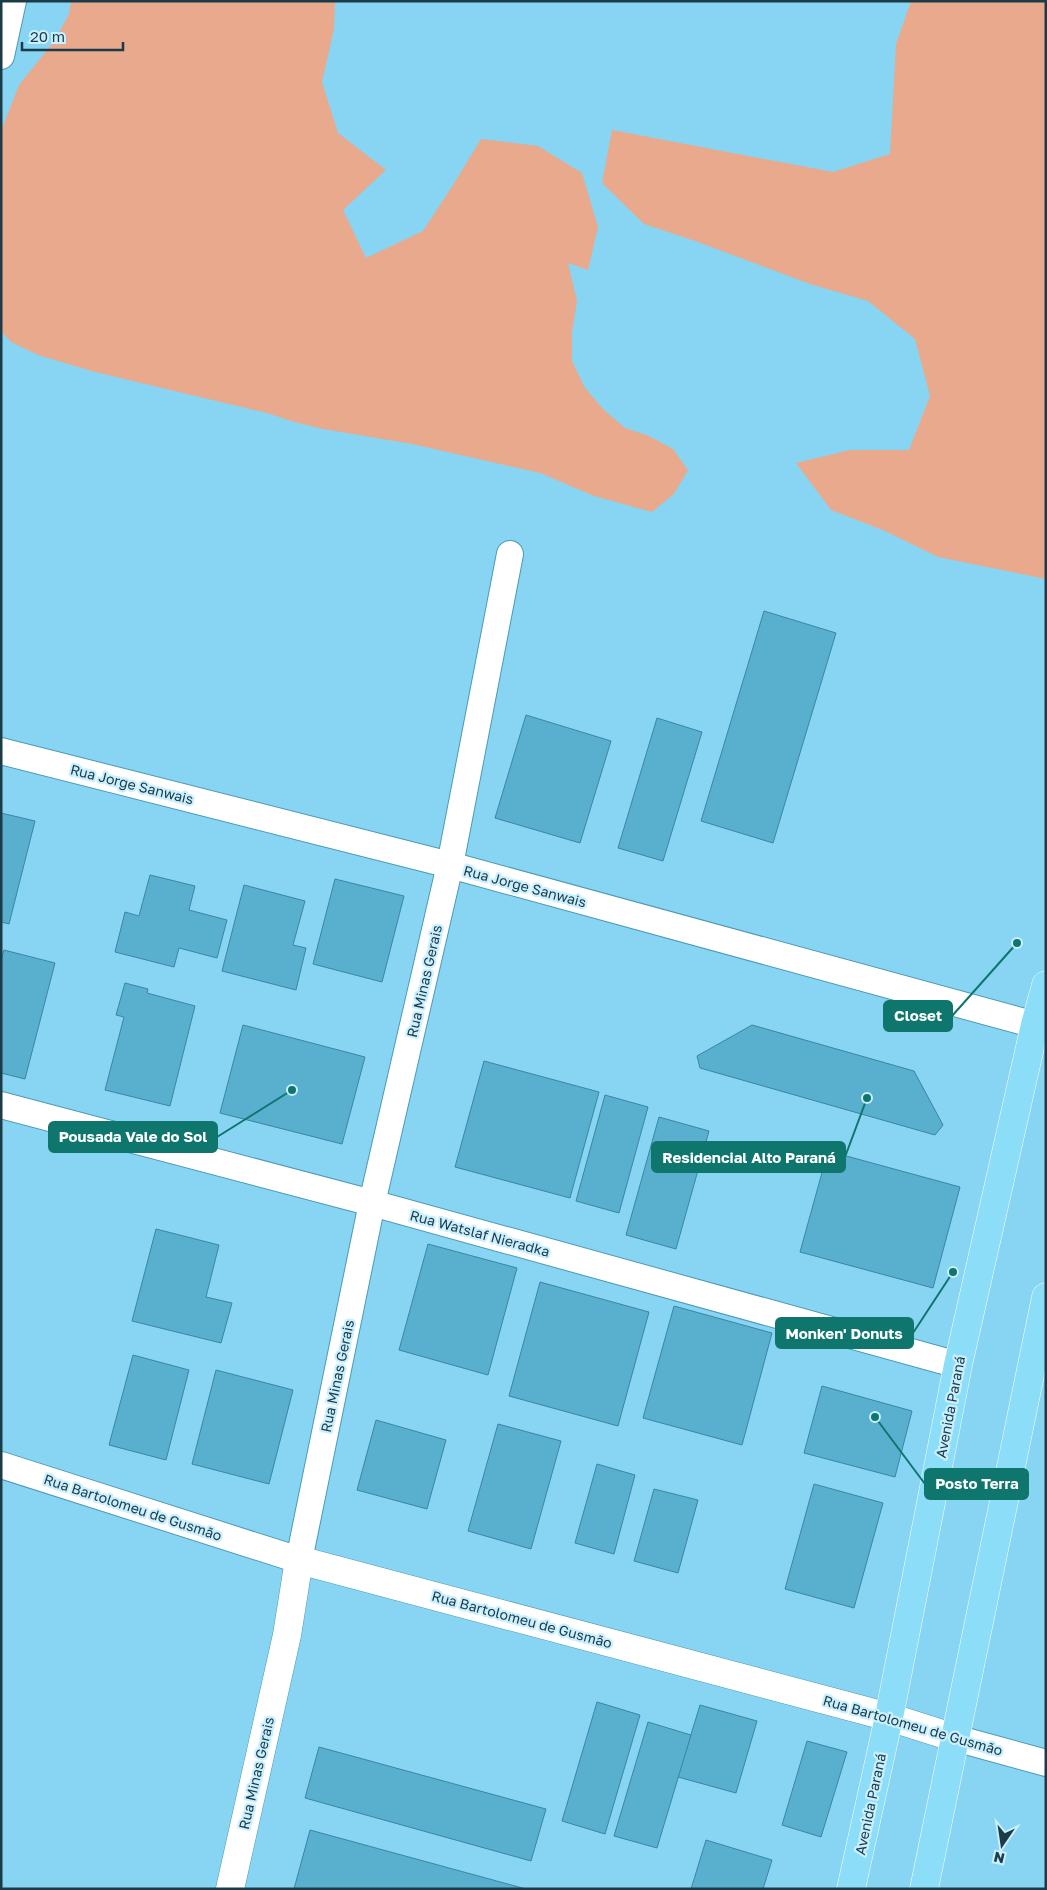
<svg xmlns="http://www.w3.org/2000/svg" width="1047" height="1890" viewBox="0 0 1047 1890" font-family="'Golos Text',sans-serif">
	<rect width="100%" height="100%" fill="#87d5f2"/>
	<!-- green -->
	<g fill="#e9a98d">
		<path d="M71,1H335L334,29L322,82L338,133L386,170L343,210L366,258L423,231L453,185L481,139L538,146L582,173L598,227L588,270L568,263L577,301L572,332V361L585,388L604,410L625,428L649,436L673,449L688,470L674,494L652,512L594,496L540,473L412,444L323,429L294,422L267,413L95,372L38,355L11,342L1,331V131L19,85L55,40L69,14Z"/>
		<path d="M911,1H1046V579L938,557L885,531L831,510L796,463L850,450H909L930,396L915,339L868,301L810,284L698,242L644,224L602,183L612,130L833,172L890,154L896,44Z"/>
	</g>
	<!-- building -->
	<g fill="#59afce" stroke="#3887a3">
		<path d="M764,611L836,633L773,843L701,821Z"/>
		<path d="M526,715L611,741L580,843L495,818Z"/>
		<path d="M657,718L702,732L663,861L618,848Z"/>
		<path d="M1,813L35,821L9,924L1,922Z"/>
		<path d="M150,875L195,886L189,910L227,920L217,958L179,948L174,967L115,952L125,912L139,916Z"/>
		<path d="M335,879L404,896L382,982L313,964Z"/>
		<path d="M244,885L305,901L293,945L306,948L296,990L222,971Z"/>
		<path d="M4,950L55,963L25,1079L1,1073V960Z"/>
		<path d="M125,983L148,989L147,993L195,1006L170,1106L105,1090L124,1017L116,1015Z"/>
		<path d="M243,1025L365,1057L342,1144L220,1113Z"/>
		<path d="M752,1025L914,1071L943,1125L935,1135L700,1068L697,1056Z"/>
		<path d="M484,1061L599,1092L570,1198L455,1167Z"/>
		<path d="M605,1095L648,1107L619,1213L576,1201Z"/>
		<path d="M659,1117L709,1131L676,1249L626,1235Z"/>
		<path d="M828,1151L960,1187L933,1288L800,1252Z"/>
		<path d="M156,1229L219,1245L206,1297L232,1303L221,1343L132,1321Z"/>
		<path d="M428,1244L517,1268L488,1375L399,1350Z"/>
		<path d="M540,1282L649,1312L618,1426L509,1396Z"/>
		<path d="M674,1306L772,1333L742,1445L643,1418Z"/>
		<path d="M133,1355L189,1370L166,1460L109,1445Z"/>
		<path d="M216,1370L293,1390L269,1484L192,1464Z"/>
		<path d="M822,1386L912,1411L895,1477L804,1453Z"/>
		<path d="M376,1420L446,1440L427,1509L357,1490Z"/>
		<path d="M498,1424L561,1441L531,1549L468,1531Z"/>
		<path d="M597,1464L635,1475L614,1554L575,1543Z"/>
		<path d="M814,1484L883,1503L854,1608L785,1589Z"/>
		<path d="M654,1489L698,1500L678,1573L634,1561Z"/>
		<path d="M597,1702L640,1715L605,1834L562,1821Z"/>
		<path d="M700,1705L757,1721L736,1793L678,1777Z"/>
		<path d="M648,1722L691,1735L657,1848L614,1836Z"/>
		<path d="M807,1741L847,1752L821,1837L782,1825Z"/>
		<path d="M319,1747L546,1809L531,1861L305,1798Z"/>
		<path d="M310,1830L526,1889H294Z"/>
		<path d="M706,1840L772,1860L763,1889H691Z"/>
	</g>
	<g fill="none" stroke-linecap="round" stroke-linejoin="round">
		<defs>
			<g id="minor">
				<path d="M1,56L13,1"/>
				<path d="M1,751L450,865L1046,1028"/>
				<path d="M1,1105L372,1203L958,1365"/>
				<path d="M1,1465L299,1560L372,1203L450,865L510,554"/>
				<path d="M955,1738L1046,1763"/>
			</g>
			<path id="secondary" d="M230,1889L287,1635L299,1560L889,1717L955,1738"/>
			<g id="primary">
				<path d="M851,1889L889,1717L958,1365L1035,1025L1046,985"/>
				<path d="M924,1889L1046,1297"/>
			</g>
		</defs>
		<!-- minor casing -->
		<use href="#minor" stroke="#4c9ab6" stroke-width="28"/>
		<!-- secondary casing -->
		<use href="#secondary" stroke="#4c9ab6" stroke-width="29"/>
		<!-- primary casing -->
		<use href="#primary" stroke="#fff" stroke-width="29"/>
		<!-- minor -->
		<use href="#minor" stroke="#fff" stroke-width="26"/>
		<!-- secondary -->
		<use href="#secondary" stroke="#fff" stroke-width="28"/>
		<!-- primary -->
		<use href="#primary" stroke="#8bddf8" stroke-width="28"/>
	</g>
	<g text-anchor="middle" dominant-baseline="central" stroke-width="4.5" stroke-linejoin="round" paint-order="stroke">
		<!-- street labels -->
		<g font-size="14" fill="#1a3b47" stroke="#caefff">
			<text transform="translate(132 784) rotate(14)">Rua Jorge Sanwais</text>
			<text transform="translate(525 886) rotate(15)">Rua Jorge Sanwais</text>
			<text transform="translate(424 981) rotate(-77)">Rua Minas Gerais</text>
			<text transform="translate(480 1233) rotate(15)">Rua Watslaf Nieradka</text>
			<text transform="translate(337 1376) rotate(-78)">Rua Minas Gerais</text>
			<text transform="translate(950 1407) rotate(-79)">Avenida Paraná</text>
			<text transform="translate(133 1507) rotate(18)">Rua Bartolomeu de Gusmão</text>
			<text transform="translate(522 1619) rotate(15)">Rua Bartolomeu de Gusmão</text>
			<text transform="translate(913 1725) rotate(16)">Rua Bartolomeu de Gusmão</text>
			<text transform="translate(256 1773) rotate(-77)">Rua Minas Gerais</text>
			<text transform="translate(870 1804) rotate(-78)">Avenida Paraná</text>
		</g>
	</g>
	<!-- callouts -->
	<path fill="none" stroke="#0f766e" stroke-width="2" d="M1017 943L952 1016M292 1090L217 1137M867 1098L845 1157M953 1272L913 1333M875 1417L925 1484"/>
	<g fill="#0f766e" stroke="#caefff" stroke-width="2">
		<circle cx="1017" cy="943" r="5"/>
		<circle cx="292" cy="1090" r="5"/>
		<circle cx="867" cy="1098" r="5"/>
		<circle cx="953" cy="1272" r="5"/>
		<circle cx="875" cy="1417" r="5"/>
	</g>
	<g fill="#0f766e" stroke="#0f766e" stroke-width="2">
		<rect x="884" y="1001" width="68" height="30" rx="5"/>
		<rect x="49" y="1122" width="168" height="30" rx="5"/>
		<rect x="652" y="1142" width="193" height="30" rx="5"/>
		<rect x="776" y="1318" width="137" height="30" rx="5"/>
		<rect x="925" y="1469" width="103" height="30" rx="5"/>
	</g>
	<g font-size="15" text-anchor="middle" font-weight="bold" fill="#fff">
		<text x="918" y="1021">Closet</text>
		<text x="133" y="1142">Pousada Vale do Sol</text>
		<text x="749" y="1163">Residencial Alto Paraná</text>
		<text x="844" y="1339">Monken' Donuts</text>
		<text x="977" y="1489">Posto Terra</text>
	</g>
	<!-- border -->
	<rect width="1047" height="1890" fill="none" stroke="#1a3b47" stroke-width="5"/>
	<!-- north arrow -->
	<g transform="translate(1002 1845) rotate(193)" stroke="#caefff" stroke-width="4" paint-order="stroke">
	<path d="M0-4L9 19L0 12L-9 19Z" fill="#1a3b47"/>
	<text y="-8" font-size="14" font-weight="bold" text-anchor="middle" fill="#1a3b47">N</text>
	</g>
	<!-- scale -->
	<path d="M22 42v8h101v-8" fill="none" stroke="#1a3b47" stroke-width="2.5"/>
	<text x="30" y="42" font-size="15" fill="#1a3b47" stroke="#caefff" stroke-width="4" paint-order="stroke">20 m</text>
</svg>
